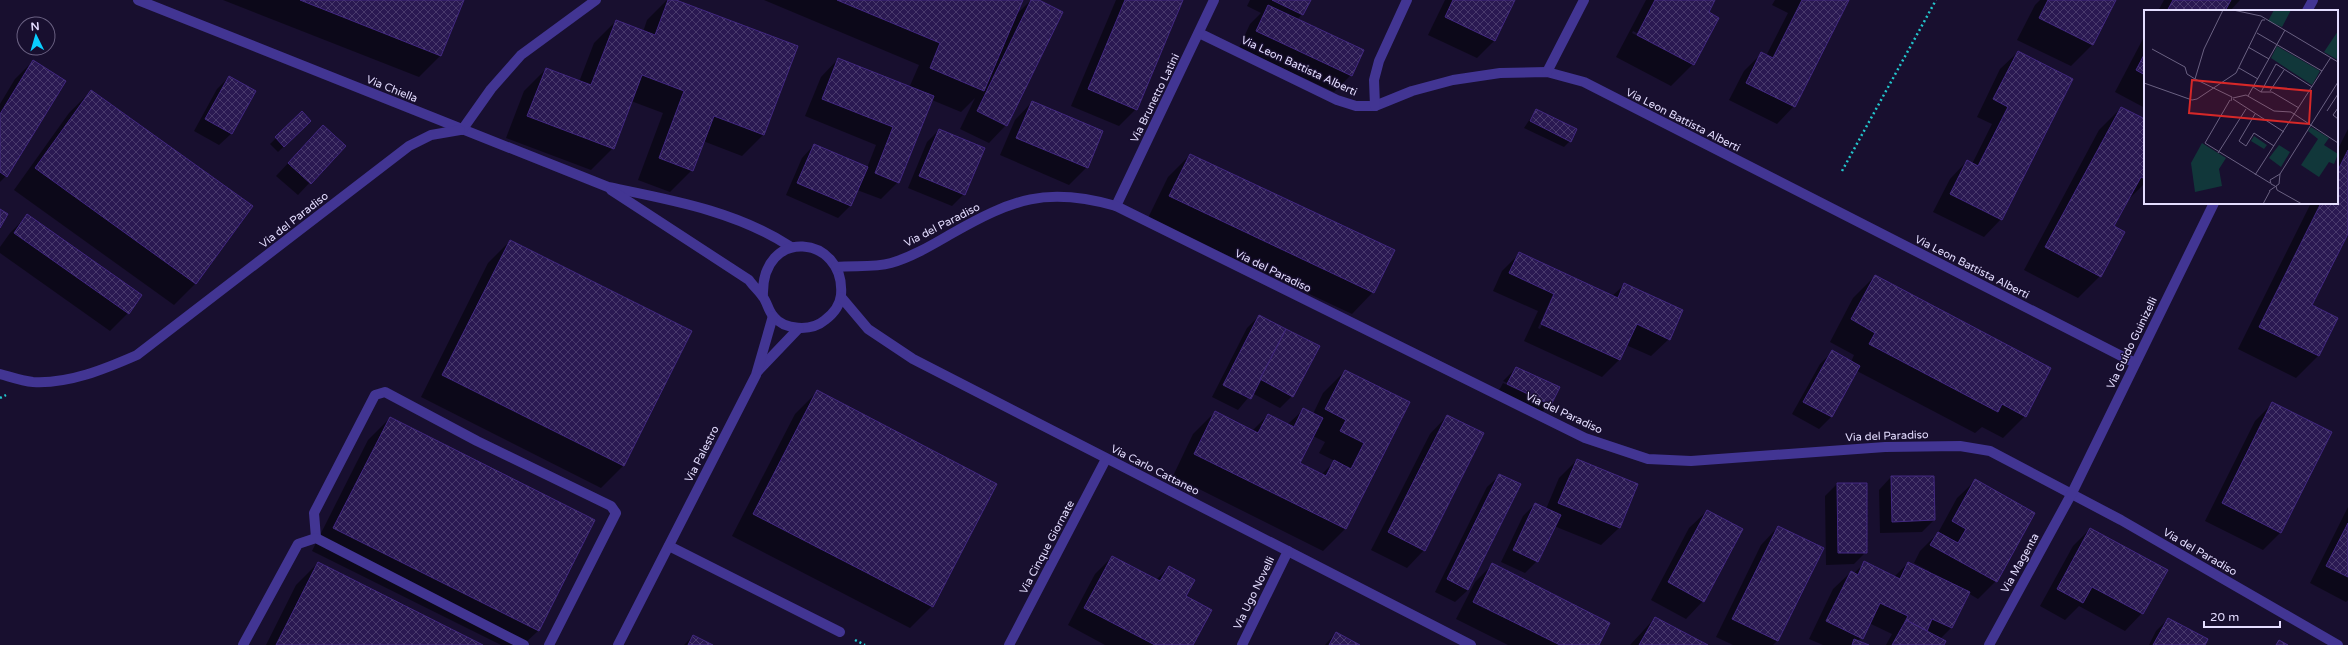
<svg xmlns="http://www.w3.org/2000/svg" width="2348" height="645" viewBox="0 0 2348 645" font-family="'Varela Round',sans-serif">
	<defs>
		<pattern id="building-cross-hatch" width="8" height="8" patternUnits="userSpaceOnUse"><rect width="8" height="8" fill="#2a1952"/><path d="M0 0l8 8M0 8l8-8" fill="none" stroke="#493a6c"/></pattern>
	</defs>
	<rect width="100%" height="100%" fill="#180f2f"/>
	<!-- shadow -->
	<g fill="#0007" fill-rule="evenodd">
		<path d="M223,0H462L441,55L419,77Z"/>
		<path d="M667,0H673L764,134L742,156L703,141L692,170L670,192L638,180L663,113L631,101L613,148L591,170L506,138L524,91L546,69L579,82L594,43L616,21L643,32L647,20Z"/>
		<path d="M764,0H1022L1015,16L1031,0H1037L1006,125L989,143L960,129L975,98L961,112L932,100L898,182L881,199L857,190L850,206L838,218L786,195L802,158L814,145L867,168L876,145L805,116L821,77L838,59L909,88L919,65Z"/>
		<path d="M1116,0H1182L1136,109L1119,126L1071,106Z"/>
		<path d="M1250,0H1309L1302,14L1297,20L1351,75L1334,92L1239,48L1250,24L1261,13L1247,6Z"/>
		<path d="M1445,0H1514L1494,41L1477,58L1428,35Z"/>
		<path d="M1646,0H1714L1707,13L1693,64L1671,86L1616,57ZM1633,31L1687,60V62L1632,33Z"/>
		<path d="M1775,0H1848L1794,106L1777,124L1729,100L1744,71L1762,53L1766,56L1788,13L1772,5Z"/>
		<path d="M2040,0H2115L2093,44L2071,66L2017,40L2035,5Z"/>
		<path d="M2164,0H2240L2230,11H2158Z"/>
		<path d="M2145,35V108L2115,92Z"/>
		<path d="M2018,52L2001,219L1984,237L1933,212L1950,179L1967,161L1972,164L1992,124L1977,117L2000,69Z"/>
		<path d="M33,61L6,176L0,182V104L15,79Z"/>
		<path d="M229,77L232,133L219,145L194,131L217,89Z"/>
		<path d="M91,91L196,283L174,305L14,190L69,113Z"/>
		<path d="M1032,102L1087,167L1069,185L1000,155L1015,120Z"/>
		<path d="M2121,108L2145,121V183L2127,201L2113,227L2100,276L2078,298L2024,270L2099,130Z"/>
		<path d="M1536,110L1570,141L1564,147L1524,128Z"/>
		<path d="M302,113L310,121L278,152L270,144Z"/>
		<path d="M323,126L344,146L298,195L276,176Z"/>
		<path d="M2348,129V232L2311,306L2336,318L2318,356L2296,378L2238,349L2311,203H2337V151Z"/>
		<path d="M939,130L964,194L952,206L908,188L927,142Z"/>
		<path d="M1190,155L1373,292L1352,314L1148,218L1168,177Z"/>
		<path d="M27,216L141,296L128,313L110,331L0,253V247L10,233Z"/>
		<path d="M510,241L691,332L623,466L601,488L421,397L488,263Z"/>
		<path d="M1519,254L1612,296L1624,285L1669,339L1651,356L1626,345L1619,360L1602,377L1524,341L1538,311L1493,291L1502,271ZM1553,294H1556L1540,329L1538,328Z"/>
		<path d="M1875,276L2025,416L2003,438L1982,427L1975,433L1857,371L1831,417L1819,429L1792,414L1820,364L1832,352L1851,362L1854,355L1830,342L1853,298Z"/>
		<path d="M1259,316L1292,396L1280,408L1252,393L1238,410L1212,397L1247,328Z"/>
		<path d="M1516,368L1550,404L1538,416L1496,396L1503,383L1547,404V402L1503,381Z"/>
		<path d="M1345,371L1408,402L1345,529L1323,551L1173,476L1193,434L1215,412L1252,431L1268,415L1287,425L1304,409L1313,414L1323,393ZM1313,436L1325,442L1319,453L1335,461L1321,475L1299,464Z"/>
		<path d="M817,392L932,606L910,628L732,536L795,414Z"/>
		<path d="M2273,403L2281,532L2263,550L2205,521L2255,421Z"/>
		<path d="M1447,416L1424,550L1407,568L1371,550L1430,434Z"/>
		<path d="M390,418L593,520L538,631L523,645H501L312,551L368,440Z"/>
		<path d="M1577,460L1637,484L1619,528L1601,545L1554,526L1537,561L1525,573L1501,562L1523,516L1535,504L1546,509L1559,478Z"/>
		<path d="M1500,475L1468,590L1455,602L1435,592L1487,487Z"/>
		<path d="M1891,477H1933L1934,520L1922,532L1880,533L1879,490Z"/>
		<path d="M1975,481L2034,513L1996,581L1978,599L1968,593L1951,628L1940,639L1943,645H1886L1892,634L1869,623L1858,642L1866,645H1823L1809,639L1833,589L1851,572L1854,573L1865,563L1894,577L1908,563L1928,573L1929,571L1914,563L1920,551L1938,533L1957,498Z"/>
		<path d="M1837,484L1866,552L1854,564L1826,565L1825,496Z"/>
		<path d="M2348,507V600L2346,602L2310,583Z"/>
		<path d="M1707,511L1703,601L1686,619L1651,600L1689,528Z"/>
		<path d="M1778,527L1777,641L1773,645H1733L1716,637L1761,545Z"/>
		<path d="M2090,529L2142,613L2125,631L2079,606L2065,620L2040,606L2073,546Z"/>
		<path d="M1112,557L1156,580L1169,567L1185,597L1192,645H1105L1068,625L1095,574Z"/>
		<path d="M318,563L481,645H266L296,585Z"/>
		<path d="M1492,565L1598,645H1508L1456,619L1475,582Z"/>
		<path d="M1655,618L1706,645H1630Z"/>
		<path d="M2168,619L2203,645H2149L2156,631Z"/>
		<path d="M1336,633L1358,645H1325Z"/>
		<path d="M693,636L710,645H684Z"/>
	</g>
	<!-- building -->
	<g fill="url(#building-cross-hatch)" stroke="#422880">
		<path d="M300,0H464L441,56Z"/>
		<path d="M668,0H676L798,46L764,135L714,116L693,171L659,158L684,91L642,75L614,149L527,116L546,68L591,85L616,20L655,35Z"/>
		<path d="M837,0H1023L984,91L930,68L940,43Z"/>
		<path d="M1031,0H1039L1063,12L1007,126L977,111Z"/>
		<path d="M1125,0H1183L1137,110L1088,89Z"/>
		<path d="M1272,0H1311L1303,15Z"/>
		<path d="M1453,0H1515L1495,41L1445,17Z"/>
		<path d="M1655,0H1715L1709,12L1719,18L1694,65L1637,35Z"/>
		<path d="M1802,0H1849L1795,107L1746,83L1761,52L1773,58Z"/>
		<path d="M2048,0H2116L2093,45L2039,18Z"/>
		<path d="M2173,0H2231L2225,11H2167Z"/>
		<path d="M1268,5L1364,50L1352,76L1256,31Z"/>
		<path d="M2018,51L2073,79L2002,220L1950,194L1967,160L1978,166L2008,107L1993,99Z"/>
		<path d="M2145,53V75L2136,70Z"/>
		<path d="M838,58L934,96L899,183L875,173L893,127L822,99Z"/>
		<path d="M33,60L66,81L7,177L0,172V114Z"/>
		<path d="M229,76L256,91L232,134L205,119Z"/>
		<path d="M91,90L253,206L196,284L35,168Z"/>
		<path d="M1032,101L1103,131L1088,168L1016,138Z"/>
		<path d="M2121,107L2145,119V179L2141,177L2114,226L2125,232L2101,277L2045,247Z"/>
		<path d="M1536,109L1577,129L1571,142L1530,121Z"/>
		<path d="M302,111L311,121L284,147L275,137Z"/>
		<path d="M323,125L346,146L311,184L288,163Z"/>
		<path d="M939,129L985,148L965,195L919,176Z"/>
		<path d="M814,144L868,167L851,206L797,183Z"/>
		<path d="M2348,150V234L2312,305L2338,318L2319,356L2259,327L2321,203H2337V172Z"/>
		<path d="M1190,154L1395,250L1374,293L1169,196Z"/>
		<path d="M0,209L8,214L0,228Z"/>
		<path d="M27,214L142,295L129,314L14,233Z"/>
		<path d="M510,240L692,331L624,466L442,375Z"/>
		<path d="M1519,252L1618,298L1624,283L1683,310L1670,340L1637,324L1620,360L1541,324L1554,294L1509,273Z"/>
		<path d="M1875,275L2051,368L2026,417L2002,404L1998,412L1869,344L1875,333L1851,319Z"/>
		<path d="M1259,315L1286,329L1251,399L1223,385Z"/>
		<path d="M1286,329L1320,346L1293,397L1260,379Z"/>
		<path d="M1832,350L1860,366L1832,417L1803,402Z"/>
		<path d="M1516,367L1560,387L1551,405L1507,384Z"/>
		<path d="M1345,370L1410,402L1346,529L1194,454L1215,411L1258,433L1268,414L1294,427L1303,408L1323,418L1300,463L1326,476L1334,460L1351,469L1364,443L1340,431L1346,420L1325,409Z"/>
		<path d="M817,390L997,484L933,607L753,514Z"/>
		<path d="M2272,402L2332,432L2281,533L2222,503Z"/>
		<path d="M1447,415L1484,433L1425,551L1388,532Z"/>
		<path d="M390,417L595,520L539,631L333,528Z"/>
		<path d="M1577,459L1638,484L1620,528L1558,503Z"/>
		<path d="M1499,474L1521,484L1468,590L1447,579Z"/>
		<path d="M1891,476H1934L1935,520L1892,522Z"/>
		<path d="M1975,479L2035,513L1997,582L1930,545L1938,532L1958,543L1966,529L1952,521Z"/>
		<path d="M1837,483H1867V553H1838Z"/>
		<path d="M1535,503L1561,515L1538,562L1513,550Z"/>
		<path d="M1707,510L1743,529L1704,602L1668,582Z"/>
		<path d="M2348,523V577L2326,566Z"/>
		<path d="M1778,526L1824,548L1778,641L1732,619Z"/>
		<path d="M2090,528L2168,570L2143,614L2092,587L2083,603L2057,589Z"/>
		<path d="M1112,556L1160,581L1169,566L1195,580L1186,596L1212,610L1193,645H1155L1084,608Z"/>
		<path d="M1864,561L1900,579L1908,562L1970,592L1952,628L1932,619L1927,631L1906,620L1908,616L1880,603L1863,639L1826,621L1851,571L1858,575Z"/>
		<path d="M318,562L483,645H276Z"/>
		<path d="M1492,563L1610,623L1599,645H1560L1473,602Z"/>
		<path d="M1655,617L1708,645H1639Z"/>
		<path d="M2168,618L2208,639L2205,645H2153Z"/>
		<path d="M1906,620L1946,641L1944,645H1892Z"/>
		<path d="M1336,632L1360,645H1329Z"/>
		<path d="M693,635L713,645H688Z"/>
		<path d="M1854,639L1869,645H1852Z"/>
		<path d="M2279,640L2288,645H2276Z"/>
	</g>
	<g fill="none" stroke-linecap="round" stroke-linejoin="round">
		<!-- path -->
		<g stroke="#23c6cd" stroke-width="2.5" stroke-dasharray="2 3" stroke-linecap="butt">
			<path d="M1842,171L1936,0"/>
			<path d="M0,398L6,395"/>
			<path d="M855,640L865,645"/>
		</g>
		<!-- service -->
		<g stroke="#423593" stroke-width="10">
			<path d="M316,538L314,513L375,395L385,392L477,441L611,506L616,513L549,645"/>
			<path d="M243,645L298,544L316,538L524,645"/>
		</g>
		<!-- minor -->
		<g stroke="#423593" stroke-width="10">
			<path d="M138,0L608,187C671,200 736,211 791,247"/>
			<path d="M2307,11L2313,0"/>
			<path d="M1199,33L1337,100L1356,106H1375L1412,91L1453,80L1500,73L1547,72L1584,82L2135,363"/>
			<path d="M1547,72L1584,0"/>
			<path d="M1375,106L1374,80L1379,61L1407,0"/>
			<path d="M462,130L491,89L521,55L596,0"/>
			<path d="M611,190L749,280C753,286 759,291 763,297C767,302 768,310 773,316C784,330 811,332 825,320C833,314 840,305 841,295C846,235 760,225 763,297"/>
			<path d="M1116,206L1214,0"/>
			<path d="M836,267C854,265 873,268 891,263C912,257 932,245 951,234C1013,199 1046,186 1116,206L1585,438L1648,459L1691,461L1885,447L1960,446L1990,451L2121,520L2338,645"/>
			<path d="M841,297L868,329L913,359L1471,645"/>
			<path d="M758,371L799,328"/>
			<path d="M0,374C11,377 22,381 33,382C69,384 105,369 137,355L409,146L431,135L460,130"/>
			<path d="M669,546L840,632"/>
			<path d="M618,645L756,375L773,316"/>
			<path d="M1009,645L1106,459"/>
			<path d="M1242,645L1288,551"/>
			<path d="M1989,645L2072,493L2214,203"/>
		</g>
	</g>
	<g text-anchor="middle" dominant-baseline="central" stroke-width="3" stroke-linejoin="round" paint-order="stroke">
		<!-- street labels -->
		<g font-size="11" fill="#e4ddff" stroke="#180f2f">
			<text transform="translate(1299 66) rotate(25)">Via Leon Battista Alberti</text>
			<text transform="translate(392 89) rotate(22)">Via Chiella</text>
			<text transform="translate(1155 98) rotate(-64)">Via Brunetto Latini</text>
			<text transform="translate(1683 120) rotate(27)">Via Leon Battista Alberti</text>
			<text transform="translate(294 220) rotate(-38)">Via del Paradiso</text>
			<text transform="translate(942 225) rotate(-27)">Via del Paradiso</text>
			<text transform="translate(1972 267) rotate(27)">Via Leon Battista Alberti</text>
			<text transform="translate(1273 271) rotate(26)">Via del Paradiso</text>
			<text transform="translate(2132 343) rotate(-64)">Via Guido Guinizelli</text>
			<text transform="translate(1564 413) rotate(25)">Via del Paradiso</text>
			<text transform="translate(1887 436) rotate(-2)">Via del Paradiso</text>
			<text transform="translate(702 454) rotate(-63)">Via Palestro</text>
			<text transform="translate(1155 470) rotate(27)">Via Carlo Cattaneo</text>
			<text transform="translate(1047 547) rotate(-62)">Via Cinque Giornate</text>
			<text transform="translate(2200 552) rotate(30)">Via del Paradiso</text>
			<text transform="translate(2020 563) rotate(-61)">Via Magenta</text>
			<text transform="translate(1254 593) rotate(-64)">Via Ugo Novelli</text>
		</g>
	</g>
	<!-- overview -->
	<g transform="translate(2144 10)">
		<rect width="194" height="194" fill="#180f2f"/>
		<path d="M130,0H147L138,17L124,11ZM194,21V50L180,42Z" fill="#11373a"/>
		<path d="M133,36L176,61L168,75L127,48ZM167,117L185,128L180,135L194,144L190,154L185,152L175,167L157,155L174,129L164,121ZM110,126L123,135L120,139L107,131ZM135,135L146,142L137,157L125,148Z" fill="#11373a"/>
		<path d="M58,133L82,148L75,159L78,176L51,182L47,153Z" fill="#11373a"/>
		<path fill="none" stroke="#6a6182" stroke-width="1" d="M89,0L117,6L194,52M113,23L178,61M104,37L125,49M8,39L41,57L43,64L51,69L88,87L87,91M95,58L114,69M51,69L60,39L79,0M0,73L48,90L53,89L92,63L118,10H121M109,77L117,82H128L155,98M126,81L140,60M117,82L132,54L168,77M104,86L141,20M89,88L102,85L130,101L147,102L194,133M89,89L140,122M86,90L61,133L126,173M194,98L189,105L194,109M183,101L194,84M111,104L95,131L102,136L110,123L130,136M74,143L102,99M111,165L187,47M131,176L127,174L126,170L136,164M132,176L133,180L158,194M125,181L135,174L136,164L194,72M119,194L126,181"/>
		<path fill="#d62828" fill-opacity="0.15" stroke="#d62828" stroke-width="2" d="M48,70L167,81L165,114L45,103Z"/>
		<rect width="194" height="194" fill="none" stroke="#e4ddff" stroke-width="2"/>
	</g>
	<!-- north arrow -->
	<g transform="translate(36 36) rotate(355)"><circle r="19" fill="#180f2f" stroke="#6a6182"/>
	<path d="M0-3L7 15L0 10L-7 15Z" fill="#09ceff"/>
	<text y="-6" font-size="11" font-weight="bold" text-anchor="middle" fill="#e4ddff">N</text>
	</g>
	<!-- scale -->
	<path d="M2204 621v6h76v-6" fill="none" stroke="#e4ddff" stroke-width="2"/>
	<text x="2210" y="621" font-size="12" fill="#e4ddff" stroke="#180f2f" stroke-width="3" paint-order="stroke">20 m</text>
</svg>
